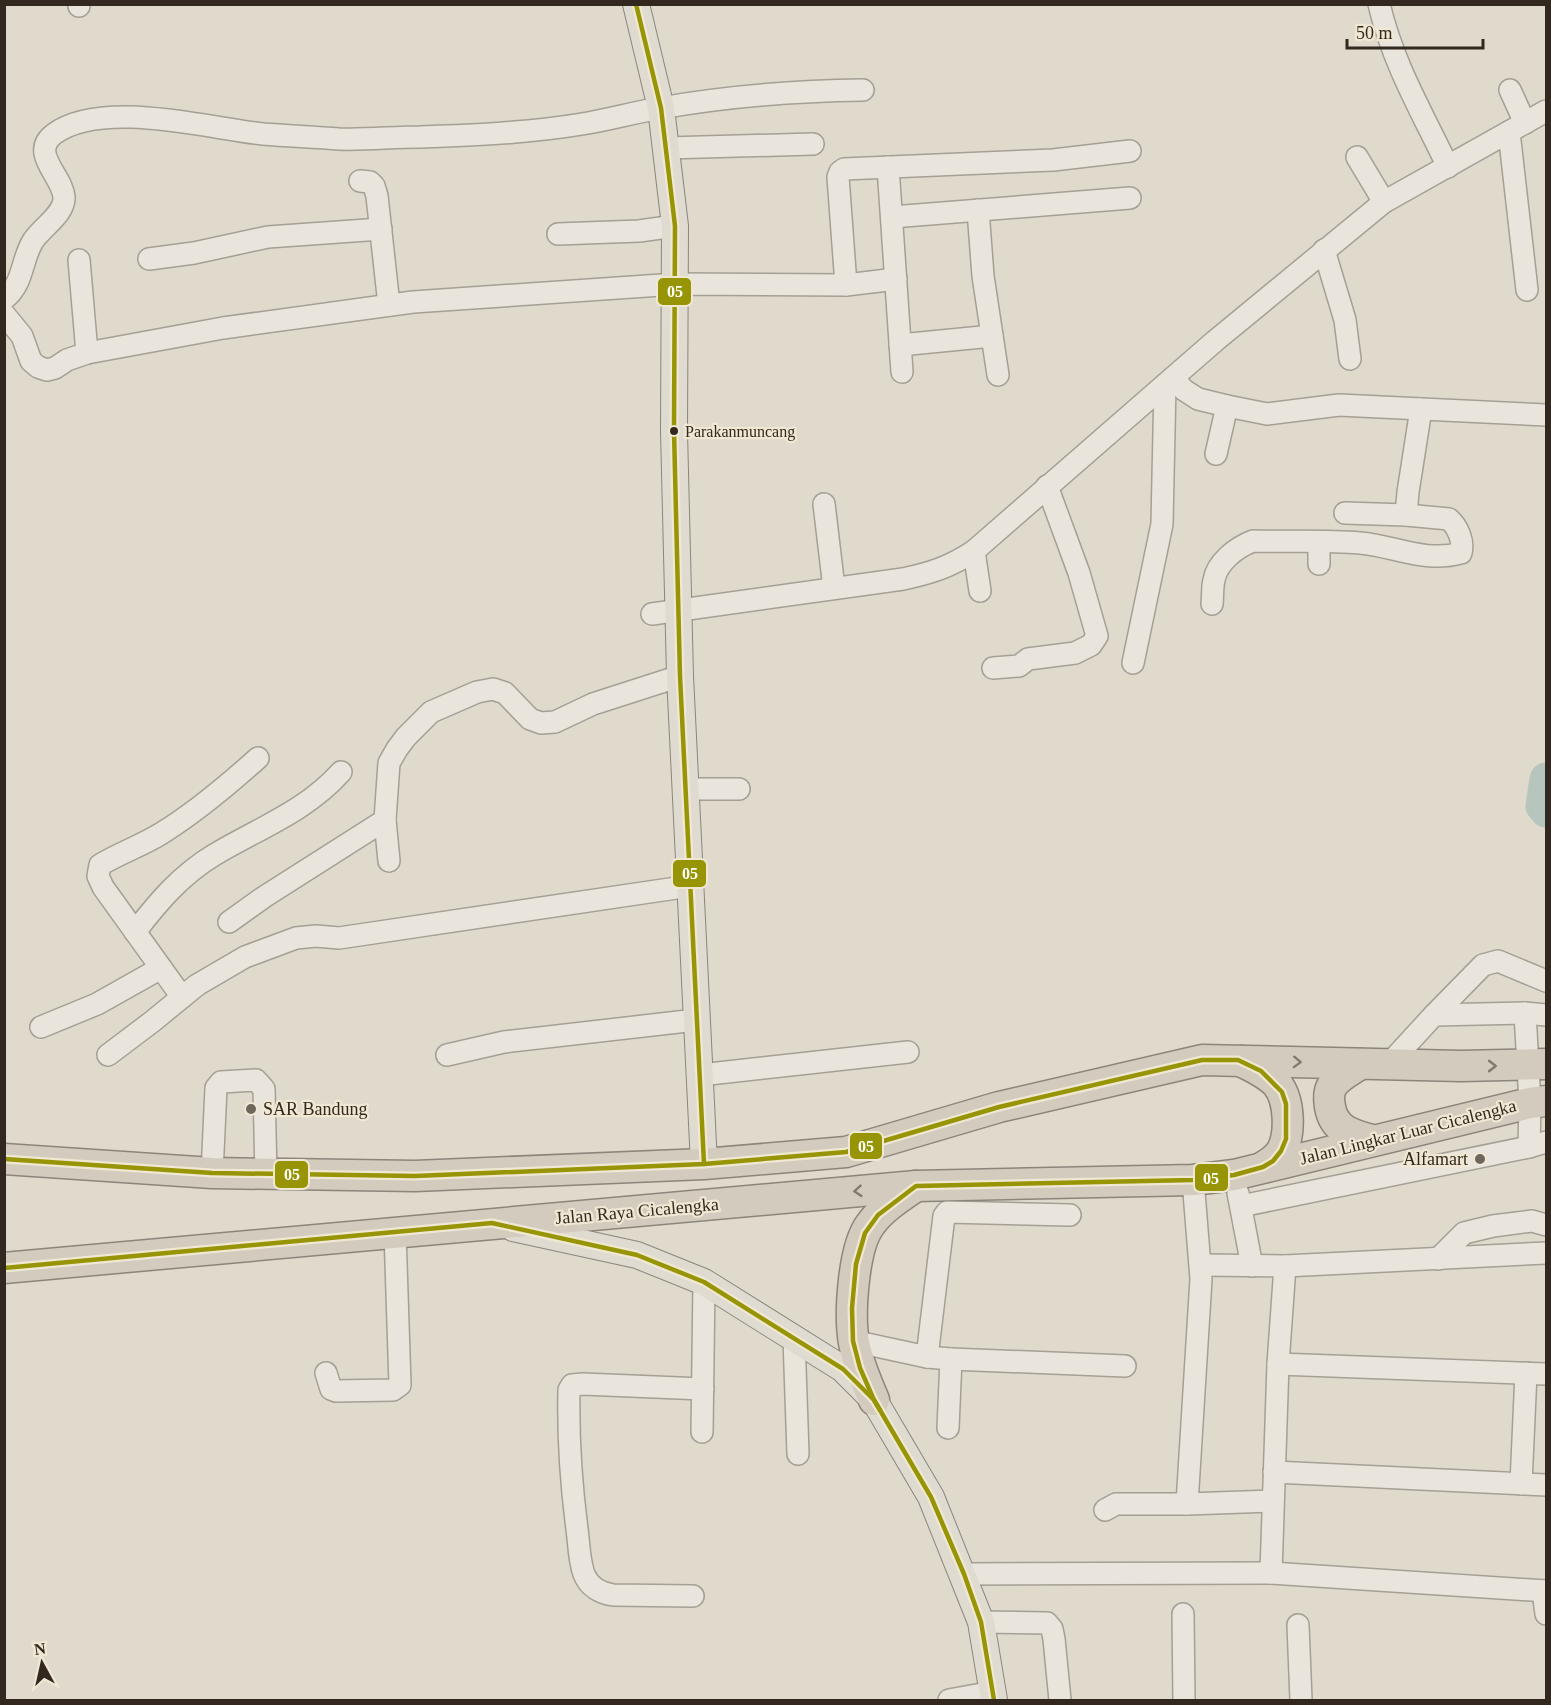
<svg xmlns="http://www.w3.org/2000/svg" width="1551" height="1705" viewBox="0 0 1551 1705" font-family="'Times New Roman',serif">
	<rect width="100%" height="100%" fill="#e0dacd"/>
	<g fill="none" stroke-linecap="round" stroke-linejoin="round">
		<!-- river -->
		<path stroke="#b7c5bc" stroke-width="33" d="M1546,779L1542,806L1546,811"/>
		<defs>
			<g id="minor">
				<path d="M1379,4C1393,64 1422,112 1448,167"/>
				<path d="M79,6V4"/>
				<path d="M1510,90L1525,123"/>
				<path d="M1509,132L1527,290"/>
				<path d="M667,148L813,144"/>
				<path d="M1357,157L1384,202"/>
				<path d="M888,167L902,372"/>
				<path d="M360,181L370,182L374,186L377,196L389,305"/>
				<path d="M978,210L983,276L998,375"/>
				<path d="M892,217L1130,198"/>
				<path d="M558,234L639,231L675,226"/>
				<path d="M1324,250L1345,320L1350,359"/>
				<path d="M149,259L194,253L268,237L381,229"/>
				<path d="M79,260L87,353"/>
				<path d="M846,285L838,177L840,172L844,169L1053,160L1130,151"/>
				<path d="M4,299C24,284 21,260 33,241C42,227 65,214 64,197C62,175 29,153 54,134C102,99 207,128 263,134C288,136 314,137 339,139C366,140 393,137 420,137C474,135 528,133 582,124C608,120 635,112 661,108C728,96 796,91 863,90"/>
				<path d="M4,314L22,336L31,361L38,367L47,370L55,368L67,360L87,353L223,328L413,302L676,284L846,285L896,279"/>
				<path d="M900,345L992,336"/>
				<path d="M1173,378L1184,390L1198,399L1227,406L1267,414L1339,405L1546,415"/>
				<path d="M1216,454L1227,406"/>
				<path d="M824,504L834,588"/>
				<path d="M1406,515L1408,492L1421,409"/>
				<path d="M1319,542V564"/>
				<path d="M974,551L980,591"/>
				<path d="M1212,604C1213,596 1212,588 1214,580C1217,562 1237,547 1253,541C1288,542 1325,540 1360,543C1395,546 1425,563 1461,553C1464,541 1458,527 1449,519L1406,515L1345,513"/>
				<path d="M652,614L903,579C931,573 950,567 974,551L1215,341L1384,202L1546,111"/>
				<path d="M1133,663L1162,524L1165,385"/>
				<path d="M993,668L1019,666L1028,659L1075,653L1091,645L1097,636L1079,573L1047,486"/>
				<path d="M685,789H739"/>
				<path d="M385,820L389,861"/>
				<path d="M229,922L264,897L385,820L389,763L397,749L406,737L431,712L477,692L493,689L505,693L530,719L541,723L555,722L593,704L680,676"/>
				<path d="M135,932C158,902 181,875 214,855C259,828 305,812 341,772"/>
				<path d="M182,997L103,887L98,876L100,865C120,853 143,845 162,833C196,812 228,785 258,758"/>
				<path d="M1525,1013L1530,1103L1529,1147"/>
				<path d="M1434,1015L1483,965L1498,961L1546,981"/>
				<path d="M41,1027L97,1004L161,968"/>
				<path d="M108,1055L153,1021L197,985L245,957L296,938L316,936L339,938L690,886"/>
				<path d="M447,1055L504,1042L696,1020"/>
				<path d="M1388,1065L1434,1015L1525,1013L1546,1015"/>
				<path d="M700,1075L908,1052"/>
				<path d="M212,1173L216,1088L221,1082L256,1080L264,1089L266,1175"/>
				<path d="M1238,1193L1252,1266"/>
				<path d="M1241,1206L1529,1147L1546,1142"/>
				<path d="M1438,1259L1464,1233L1493,1226L1532,1221L1546,1225"/>
				<path d="M1201,1265L1285,1266L1546,1253"/>
				<path d="M794,1338L798,1454"/>
				<path d="M853,1341L927,1357L951,1359L948,1428"/>
				<path d="M927,1357L944,1216L947,1212L1070,1215"/>
				<path d="M951,1359L1125,1366"/>
				<path d="M1278,1364L1546,1374"/>
				<path d="M326,1373L331,1389L336,1391L393,1390L400,1385L395,1232"/>
				<path d="M702,1432L704,1282"/>
				<path d="M1274,1472L1546,1485"/>
				<path d="M1521,1484L1526,1373"/>
				<path d="M1187,1504L1201,1279L1193,1180"/>
				<path d="M1105,1510L1116,1504H1187L1272,1501"/>
				<path d="M1271,1573L1278,1364L1285,1266"/>
				<path d="M964,1574L1271,1573L1546,1591"/>
				<path d="M1543,1591L1546,1614"/>
				<path d="M693,1596L613,1595C601,1593 589,1587 584,1574C579,1561 579,1543 577,1529C571,1483 568,1436 569,1390L572,1385L583,1384L703,1389"/>
				<path d="M1183,1614L1184,1700"/>
				<path d="M981,1622L1047,1623L1052,1629L1054,1639L1060,1700"/>
				<path d="M1298,1625L1301,1700"/>
				<path d="M949,1700L993,1692"/>
			</g>
			<g id="major">
				<path d="M636,4L661,108L675,226L674,431L680,676L704,1164"/>
				<path d="M513,1228L637,1255L704,1282L843,1369L874,1400L931,1497L981,1622L994,1700"/>
			</g>
			<g id="highway">
				<path d="M1241,1061C1254,1068 1267,1073 1277,1084C1290,1100 1291,1135 1281,1152C1276,1159 1270,1163 1263,1167"/>
				<path d="M1360,1064C1350,1071 1336,1077 1331,1088C1328,1094 1329,1101 1330,1107C1334,1130 1352,1135 1372,1140"/>
				<path d="M4,1159L212,1173L415,1176L704,1164L846,1152L999,1107L1202,1060L1461,1066L1546,1064"/>
				<path d="M4,1268L916,1186L1193,1180L1234,1175L1530,1103L1546,1101"/>
				<path d="M874,1400C866,1381 858,1363 854,1343C849,1315 853,1248 870,1225C881,1209 900,1197 916,1186"/>
			</g>
		</defs>
		<!-- minor casing -->
		<use href="#minor" stroke="#a59f95" stroke-width="24"/>
		<!-- major casing -->
		<use href="#major" stroke="#8b857c" stroke-width="28"/>
		<!-- highway casing -->
		<use href="#highway" stroke="#8b857c" stroke-width="33"/>
		<!-- minor -->
		<use href="#minor" stroke="#e9e5dd" stroke-width="21"/>
		<!-- major -->
		<use href="#major" stroke="#dfdbd0" stroke-width="26"/>
		<!-- highway -->
		<use href="#highway" stroke="#d2cbbe" stroke-width="30"/>
		<defs>
			<g id="bus-1">
				<path d="M636,4L661,108L675,226L674,431L680,676L704,1164"/>
				<path d="M4,1159L212,1173L415,1176L704,1164L846,1152L999,1107L1202,1060H1238L1261,1071L1282,1092L1286,1104V1139L1281,1151L1273,1161L1263,1167L1234,1175L1193,1180L916,1186L878,1215L865,1233L856,1264L852,1308L853,1341L860,1368L874,1400L931,1497L964,1574L981,1622L994,1700"/>
				<path d="M4,1268L492,1223L637,1255L704,1282L843,1369L874,1400L880,1410"/>
			</g>
		</defs>
		<!-- bus-1 casing -->
		<use href="#bus-1" stroke="#f0e8d3" stroke-width="9"/>
		<!-- bus-1 -->
		<use href="#bus-1" stroke="#979506" stroke-width="4.5"/>
	</g>
	<!-- one-way arrows -->
	<defs><path id="oneway-chevron" d="M-2-3.5L2.5 0L-2 3.5" fill="none" stroke-width="1.6" stroke-linecap="round" stroke-linejoin="round" transform="scale(1.5)"/></defs>
	<g stroke="#827a6e">
		<use href="#oneway-chevron" transform="translate(1297 1062) rotate(2)"/>
		<use href="#oneway-chevron" transform="translate(1492 1066)"/>
		<use href="#oneway-chevron" transform="translate(858 1191) rotate(175)"/>
	</g>
	<!-- markers -->
	<circle fill="#32281f" stroke="#f0e8d3" stroke-width="2" cx="674" cy="431" r="5"/>
	<g fill="#6f665c" stroke="#f0e8d3" stroke-width="2">
		<circle cx="251" cy="1109" r="6"/>
		<circle cx="1480" cy="1159" r="6"/>
	</g>
	<g text-anchor="middle" dominant-baseline="central" stroke-width="4.5" stroke-linejoin="round" paint-order="stroke">
		<!-- bus labels -->
		<g font-size="16" fill="#32281f" stroke="#f0e8d3" text-anchor="start">
			<text x="685" y="431">Parakanmuncang</text>
		</g>
		<!-- poi labels -->
		<g font-size="18" fill="#32281f" stroke="#f0e8d3" text-anchor="start">
			<text x="263" y="1109">SAR Bandung</text>
			<text x="1468" y="1159" text-anchor="end">Alfamart</text>
		</g>
		<!-- street labels -->
		<g font-size="18" fill="#32281f" stroke="#f0e8d3">
			<text transform="translate(1408 1132) rotate(-14)">Jalan Lingkar Luar Cicalengka</text>
			<text transform="translate(637 1211) rotate(-5)">Jalan Raya Cicalengka</text>
		</g>
	</g>
	<g stroke="#f0e8d3" stroke-width="2">
		<rect x="657" y="277" width="35" height="29" rx="6" fill="#979506"/>
		<rect x="672" y="859" width="35" height="29" rx="6" fill="#979506"/>
		<rect x="849" y="1132" width="34" height="28" rx="6" fill="#979506"/>
		<rect x="274" y="1160" width="35" height="29" rx="6" fill="#979506"/>
		<rect x="1194" y="1163" width="35" height="29" rx="6" fill="#979506"/>
	</g>
	<g font-size="16" text-anchor="middle" font-weight="bold" fill="#fff">
		<text x="675" y="297">05</text>
		<text x="690" y="879">05</text>
		<text x="866" y="1152">05</text>
		<text x="292" y="1180">05</text>
		<text x="1211" y="1184">05</text>
	</g>
	<!-- border -->
	<rect width="1551" height="1705" fill="none" stroke="#32281f" stroke-width="12"/>
	<!-- north arrow -->
	<g transform="translate(42 1663) rotate(352)" stroke="#f0e8d3" stroke-width="4.5" paint-order="stroke">
	<path d="M0-4.5L10 22L0 15L-10 22Z" fill="#32281f"/>
	<text y="-9" font-size="16" font-weight="bold" text-anchor="middle" fill="#32281f">N</text>
	</g>
	<!-- scale -->
	<path d="M1347 39v9h136v-9" fill="none" stroke="#32281f" stroke-width="3"/>
	<text x="1356" y="39" font-size="18" fill="#32281f" stroke="#f0e8d3" stroke-width="4.5" paint-order="stroke">50 m</text>
</svg>
